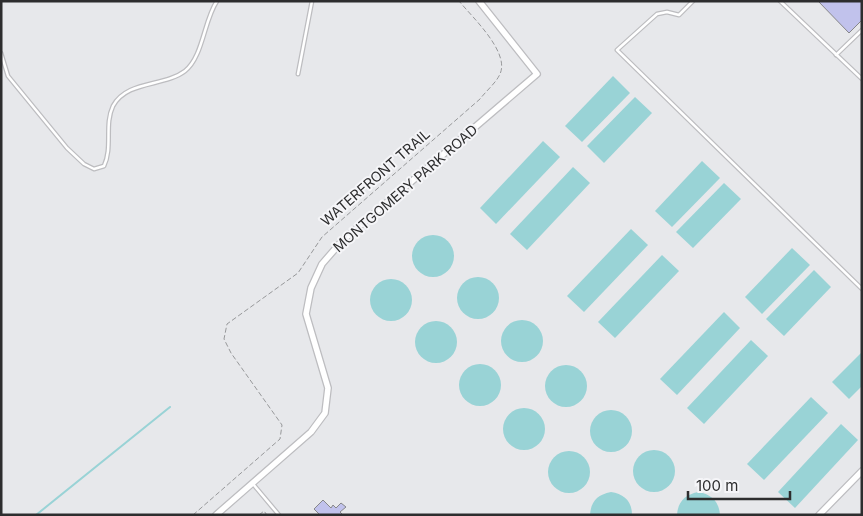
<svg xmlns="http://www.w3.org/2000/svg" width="863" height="516" viewBox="0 0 863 516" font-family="Inter,sans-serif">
	<rect width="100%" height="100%" fill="#e7e8eb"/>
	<!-- water -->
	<g fill="#99d3d6">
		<path d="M613,76L630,93L582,142L565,126Z"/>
		<path d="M635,97L652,113L604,163L587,146Z"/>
		<path d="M543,141L560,157L496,224L480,208Z"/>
		<path d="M702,161L720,178L672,227L655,211Z"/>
		<path d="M573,167L590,183L527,250L510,234Z"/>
		<path d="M724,183L741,199L693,248L676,232Z"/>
		<path d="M631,229L648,245L584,312L567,296Z"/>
		<circle cx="433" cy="256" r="21"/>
		<path d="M792,248L810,265L762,314L745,297Z"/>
		<path d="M662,255L679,271L615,338L598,322Z"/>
		<path d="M814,270L831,287L784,336L766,319Z"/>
		<circle cx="478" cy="298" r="21"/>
		<circle cx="391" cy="300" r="21"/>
		<path d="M724,312L740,328L677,395L660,379Z"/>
		<circle cx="522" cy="341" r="21"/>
		<circle cx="436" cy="342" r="21"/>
		<path d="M751,340L768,356L704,424L687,408Z"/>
		<path d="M862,352V386L849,399L832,382Z"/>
		<circle cx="480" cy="385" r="21"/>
		<circle cx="566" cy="386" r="21"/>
		<path d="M811,397L828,413L764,480L747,464Z"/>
		<circle cx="524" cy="429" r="21"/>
		<circle cx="611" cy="431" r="21"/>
		<path d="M841,424L858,440L795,508L778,492Z"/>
		<circle cx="654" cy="471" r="21"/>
		<circle cx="569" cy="472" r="21"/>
		<path d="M611,492C624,494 632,501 632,515H590C591,501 597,495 611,492Z"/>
		<path d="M698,492C711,494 719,501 720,515H677C678,501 685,495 698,492Z"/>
	</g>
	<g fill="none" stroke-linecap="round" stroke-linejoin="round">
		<!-- stream -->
		<path stroke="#99d3d6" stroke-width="2" d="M36,515L170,407"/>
	</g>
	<!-- building -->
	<g fill="#c1c2ec" stroke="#87878a">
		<path d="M818,1H862V20L849,33Z"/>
		<path d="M323,500L331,508L333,505L336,508L341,503L346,507L340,512L343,515H320L314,509Z"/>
	</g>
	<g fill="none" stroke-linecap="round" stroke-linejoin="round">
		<defs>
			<g id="service">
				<path d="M693,1L679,15L667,12L657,14L617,50L862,289"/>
				<path d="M780,1L862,79"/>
				<path d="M1,53L8,76L67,148L84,164L94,169L104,166C113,147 104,125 113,106C127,80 164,87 185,71C203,57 204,20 217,1"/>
				<path d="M836,55L862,30"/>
				<path d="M298,74L312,1"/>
				<path d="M253,484L279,515"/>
			</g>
			<g id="minor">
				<path d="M216,515L311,432L325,413L328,388L306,314L311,288L322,264L342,241L537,74L479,1"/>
				<path d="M819,515L862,471"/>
			</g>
		</defs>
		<!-- service casing -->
		<use href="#service" stroke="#bdbdc0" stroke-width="5"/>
		<!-- minor casing -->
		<use href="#minor" stroke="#bdbdc0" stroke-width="8"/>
		<!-- path -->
		<g stroke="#97989a" stroke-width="1" stroke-dasharray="5 2.5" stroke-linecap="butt">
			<path d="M193,515L280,439L282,425L231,353L224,339L227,324L298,273L322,237L480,99C486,91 496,83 500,74C510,52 472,17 459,1"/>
			<path d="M259,515L264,511L267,515"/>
		</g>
		<!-- service -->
		<use href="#service" stroke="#fff" stroke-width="2.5"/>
		<!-- minor -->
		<use href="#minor" stroke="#fff" stroke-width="5.5"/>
	</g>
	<g text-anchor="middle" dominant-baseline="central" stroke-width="4" stroke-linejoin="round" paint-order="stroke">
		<!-- street labels -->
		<g font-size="14" fill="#2d2d2e" stroke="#f5f5f8">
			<text transform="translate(375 177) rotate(-41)">WATERFRONT TRAIL</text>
			<text transform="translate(405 188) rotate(-41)">MONTGOMERY PARK ROAD</text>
		</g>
	</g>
	<!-- border -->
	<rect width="863" height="516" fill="none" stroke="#2d2d2e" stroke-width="5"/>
	<!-- scale -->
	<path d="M688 491v8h102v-8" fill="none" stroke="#2d2d2e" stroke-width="2.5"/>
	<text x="696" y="491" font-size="15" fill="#2d2d2e" stroke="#f5f5f8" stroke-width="4" paint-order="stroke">100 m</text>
</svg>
